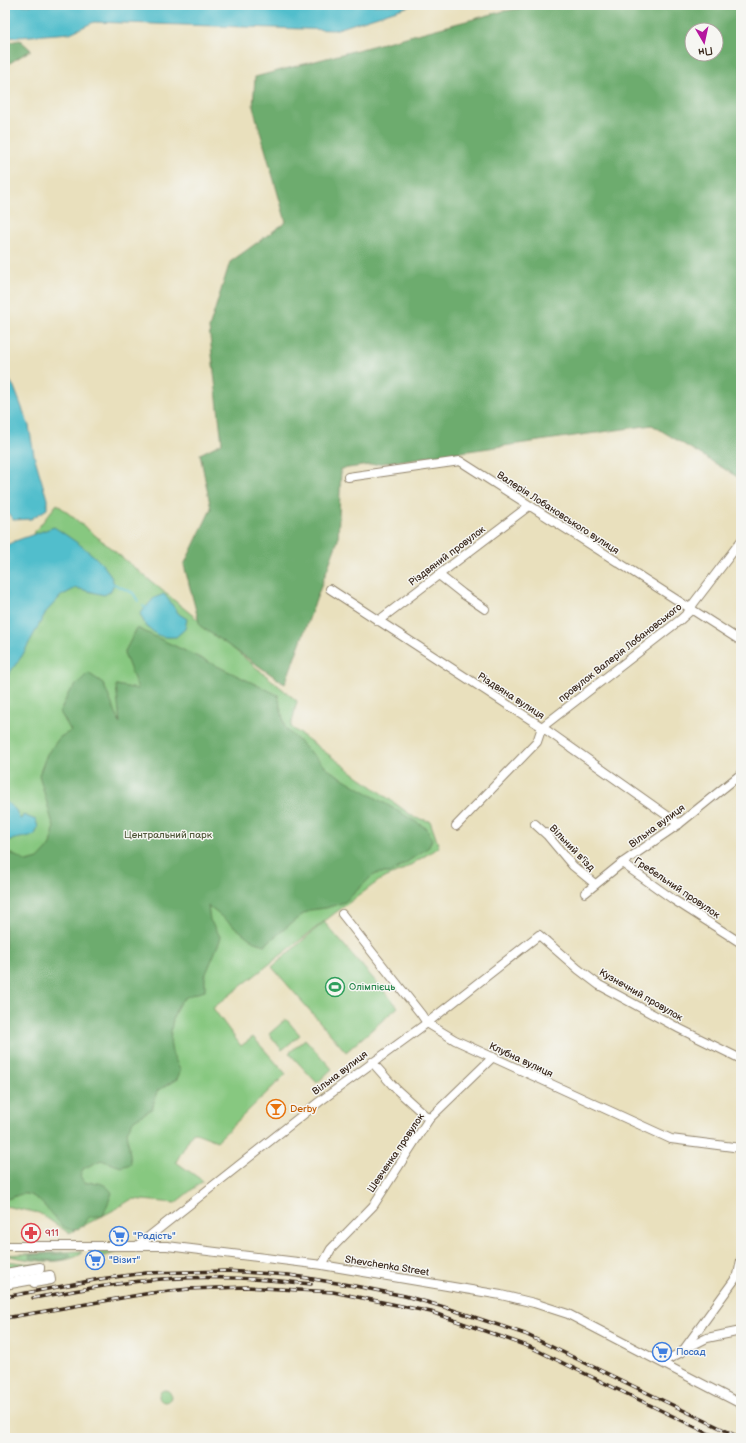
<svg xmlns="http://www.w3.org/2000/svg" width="746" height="1443" viewBox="0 0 746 1443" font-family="'Balsamiq Sans',sans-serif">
	<rect width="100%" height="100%" fill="#f6f6f2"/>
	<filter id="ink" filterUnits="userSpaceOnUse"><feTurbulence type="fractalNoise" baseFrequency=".025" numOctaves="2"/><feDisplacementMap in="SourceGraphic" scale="8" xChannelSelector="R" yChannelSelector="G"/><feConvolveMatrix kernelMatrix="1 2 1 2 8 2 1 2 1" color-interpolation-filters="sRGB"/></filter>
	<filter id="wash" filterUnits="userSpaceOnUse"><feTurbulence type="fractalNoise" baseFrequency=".012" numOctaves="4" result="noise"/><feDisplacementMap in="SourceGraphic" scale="16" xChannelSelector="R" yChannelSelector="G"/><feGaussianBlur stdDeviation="0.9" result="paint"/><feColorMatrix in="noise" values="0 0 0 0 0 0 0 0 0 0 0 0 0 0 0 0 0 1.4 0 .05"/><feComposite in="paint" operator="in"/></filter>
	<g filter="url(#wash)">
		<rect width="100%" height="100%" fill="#e9e0bd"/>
		<!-- green -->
		<g fill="#87c880" stroke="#61794f">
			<path d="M57,504L297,701L291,727L415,818L430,821L439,847L401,871L380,880L335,913L213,1008L241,1046L253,1037L286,1074L217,1141L193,1132L176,1162L203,1181L175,1203L132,1199L112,1211L69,1233L39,1213L5,1206V569Z"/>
			<path d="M324,922L398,1007L346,1052L272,967Z"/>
			<path d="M286,1019L300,1035L282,1050L269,1034Z"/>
			<path d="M305,1039L332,1069L317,1083L289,1053Z"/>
			<path d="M115,1250L116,1252L105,1256L98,1257L96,1254L98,1251Z"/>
			<path d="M81,1251V1254C59,1267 28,1260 5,1255Z"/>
			<path d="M5,1261L40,1265L5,1273Z"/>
			<circle cx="165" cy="1396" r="6"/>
		</g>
		<!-- forest -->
		<g fill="#6dac6e" stroke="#546b46" fill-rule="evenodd">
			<path d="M545,5H741V479L652,425L341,469L338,540L285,684L200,626L184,565L211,509L200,454L222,443L209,328L230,262L286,222L253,107L255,77L504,11ZM692,30H716V54H692Z"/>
			<path d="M20,40L31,50L5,66V43Z"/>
			<path d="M137,628L278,695L285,728L329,770L426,828L432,839L429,847L391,873H378L371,877L345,902L326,908L310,910L299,917L265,945L254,942L208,906L210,920L221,938L205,976V991C199,993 190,994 185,998C173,1005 169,1035 171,1047C172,1055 177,1063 181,1070L177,1079L157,1091L152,1109L134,1120L127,1131L131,1164L121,1167L101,1160L83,1169L80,1176L85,1183C98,1182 105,1182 112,1193L103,1216C82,1216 91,1219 78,1230C75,1229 71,1230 68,1229C54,1223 43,1196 26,1194C19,1193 12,1199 5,1199V859L10,853L27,862L38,859L51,845L54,828L39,775L47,754L60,737L71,731L60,712L69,692L88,673L103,683L120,723L116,685L138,689L124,653Z"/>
			<path d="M51,1254H70L71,1256C61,1263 42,1260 30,1258L29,1255Z"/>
		</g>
		<!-- water -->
		<g fill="#51becc" stroke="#467475">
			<path d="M5,5H413L334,30L94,22L70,33L5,38Z"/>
			<path d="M5,373L14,387L29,426L34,455L47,499V509L31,519L13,520L5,509Z"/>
			<path d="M54,527C73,540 108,561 114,584L110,592L104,595L76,588L61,596L46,612L22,656L5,679V546L15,541Z"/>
			<path d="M164,594L179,614L187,619L185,629L176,637C169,637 162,638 156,634C152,631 150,628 146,626L140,614L154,598Z"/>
			<path d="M5,801L16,810L19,818L21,819L23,815L36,820L38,827L35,835L5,841Z"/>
		</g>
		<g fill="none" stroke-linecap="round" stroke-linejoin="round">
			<!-- stream -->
			<g stroke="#51becc" stroke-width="2">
				<path d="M114,584L133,593L138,601"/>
				<path d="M143,606L146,608"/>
			</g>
		</g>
	</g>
	<g filter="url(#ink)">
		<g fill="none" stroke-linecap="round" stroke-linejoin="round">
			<defs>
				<g id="minor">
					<path d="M348,477L460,461L741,641"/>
					<path d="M439,575L463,594L485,609"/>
					<path d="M330,589L542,727L679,824"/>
					<path d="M378,621L529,506"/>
					<path d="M535,824L547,835L573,866L595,884"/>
					<path d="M456,826L537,742L542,727L680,620L691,610L693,604L741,541"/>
					<path d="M622,863L674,900L741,943"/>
					<path d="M585,893L622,863L679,824L741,774"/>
					<path d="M342,914L421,1014L427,1023L455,1040L671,1139L741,1148"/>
					<path d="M372,1062L396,1089L429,1119"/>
					<path d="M5,1246H167L322,1265L501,1295L534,1303L568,1314L741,1404"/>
					<path d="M137,1246L319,1102L427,1023L539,935L578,969L599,985L680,1029L741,1059"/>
					<path d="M322,1265L331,1249L373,1206L429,1119L493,1057"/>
					<path d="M5,1273L40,1267V1269L5,1275"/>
					<path d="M5,1283L50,1275L51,1280L34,1283L33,1280L5,1285"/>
					<path d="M685,1349L707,1338L741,1331"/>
					<path d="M662,1362L682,1352L738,1275L741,1260"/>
				</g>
			</defs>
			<!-- minor casing -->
			<use href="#minor" stroke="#92856e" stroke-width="10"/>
			<!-- minor -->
			<use href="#minor" stroke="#fff" stroke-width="8"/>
			<defs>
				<g id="rail">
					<path d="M5,1297L100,1279L146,1273L227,1271L289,1275L355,1286L405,1296L444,1307L525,1334L741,1438"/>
					<path d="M33,1298C75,1291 119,1282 162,1279C212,1275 262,1279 311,1284"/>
					<path d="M5,1318L151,1293L189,1289L246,1287L333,1292L431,1312L530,1347L718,1438"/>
				</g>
			</defs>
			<!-- rail casing -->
			<use href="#rail" stroke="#3b2a1e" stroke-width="3.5"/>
			<!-- rail -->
			<use href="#rail" stroke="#f6f6f2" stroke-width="2" stroke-dasharray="6" stroke-linecap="butt"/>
		</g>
	</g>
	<!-- icons -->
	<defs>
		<symbol id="stadium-ring" viewBox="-11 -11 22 22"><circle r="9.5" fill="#f6f6f2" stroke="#2e9e5b" stroke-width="1.5"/><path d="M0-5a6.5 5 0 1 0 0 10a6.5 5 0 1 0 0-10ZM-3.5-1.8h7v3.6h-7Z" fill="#2e9e5b"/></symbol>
		<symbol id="bar-ring" viewBox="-11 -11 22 22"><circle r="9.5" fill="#f6f6f2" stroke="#e8710a" stroke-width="1.5"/><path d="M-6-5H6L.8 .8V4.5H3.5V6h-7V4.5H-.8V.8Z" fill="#e8710a"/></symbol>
		<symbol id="pharmacy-ring" viewBox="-11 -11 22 22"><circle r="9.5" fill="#f6f6f2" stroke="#e0444e" stroke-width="1.5"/><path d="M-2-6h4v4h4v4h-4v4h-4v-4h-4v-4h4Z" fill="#e0444e"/></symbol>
		<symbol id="supermarket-ring" viewBox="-11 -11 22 22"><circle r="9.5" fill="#f6f6f2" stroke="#3f7fe0" stroke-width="1.5"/><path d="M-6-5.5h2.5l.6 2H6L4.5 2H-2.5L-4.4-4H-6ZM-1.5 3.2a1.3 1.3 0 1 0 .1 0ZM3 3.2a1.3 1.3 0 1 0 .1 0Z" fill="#3f7fe0"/></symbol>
	</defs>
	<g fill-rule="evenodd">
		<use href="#stadium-ring" x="324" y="976" width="22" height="22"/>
		<use href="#bar-ring" x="265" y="1098" width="22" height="22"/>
		<use href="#pharmacy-ring" x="20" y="1222" width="22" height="22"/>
		<use href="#supermarket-ring" x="108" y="1225" width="22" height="22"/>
		<use href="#supermarket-ring" x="84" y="1249" width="22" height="22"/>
		<use href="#supermarket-ring" x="651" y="1341" width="22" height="22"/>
	</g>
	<g text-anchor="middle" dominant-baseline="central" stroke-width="3" stroke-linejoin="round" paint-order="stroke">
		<!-- street labels -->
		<g font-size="10" fill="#3b2a1e" stroke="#f6f6f2">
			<text transform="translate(558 513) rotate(33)">Валерія Лобановського вулиця</text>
			<text transform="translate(447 556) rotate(-37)">Різдвяний провулок</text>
			<text transform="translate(620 653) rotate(-38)">провулок Валерія Лобановського</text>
			<text transform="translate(511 696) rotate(33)">Різдвяна вулиця</text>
			<text transform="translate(657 826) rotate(-36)">Вільна вулиця</text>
			<text transform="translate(572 848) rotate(46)">Вільний в'їзд</text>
			<text transform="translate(677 888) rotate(34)">Гребельний провулок</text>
			<text transform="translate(641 995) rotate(30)">Кузнечний провулок</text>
			<text transform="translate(521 1060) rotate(25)">Клубна вулиця</text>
			<text transform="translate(340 1073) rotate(-37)">Вільна вулиця</text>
			<text transform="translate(396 1153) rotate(-56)">Шевченка провулок</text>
			<text transform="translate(387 1266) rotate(9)">Shevchenka Street</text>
		</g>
		<!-- park labels -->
		<g font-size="10" fill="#52593b" stroke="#f6f6f2">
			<text x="168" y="835">Центральний парк</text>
		</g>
		<!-- leisure labels -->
		<g font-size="10" fill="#27864d" stroke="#f6f6f2" text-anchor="start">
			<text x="349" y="987">Олімпієць</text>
		</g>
		<!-- food labels -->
		<g font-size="10" fill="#c56008" stroke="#f6f6f2" text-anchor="start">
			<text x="290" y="1109">Derby</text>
		</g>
		<!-- health labels -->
		<g font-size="10" fill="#be3a42" stroke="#f6f6f2" text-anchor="start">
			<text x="45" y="1233">911</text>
		</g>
		<!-- shop labels -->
		<g font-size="10" fill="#366cbe" stroke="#f6f6f2" text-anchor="start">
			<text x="133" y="1236">"Радість"</text>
			<text x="109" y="1260">"Візит"</text>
			<text x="676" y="1352">Посад</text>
		</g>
	</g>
	<!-- margin -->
	<rect width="746" height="1443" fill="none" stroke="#f6f6f2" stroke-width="20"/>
	<!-- north arrow -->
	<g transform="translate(704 42) rotate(171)"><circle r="19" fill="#f6f6f2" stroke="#aba49d"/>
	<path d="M0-3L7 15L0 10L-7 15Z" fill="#b5179e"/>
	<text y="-6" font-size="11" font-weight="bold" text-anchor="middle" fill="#3b2a1e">Пн</text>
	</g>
</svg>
